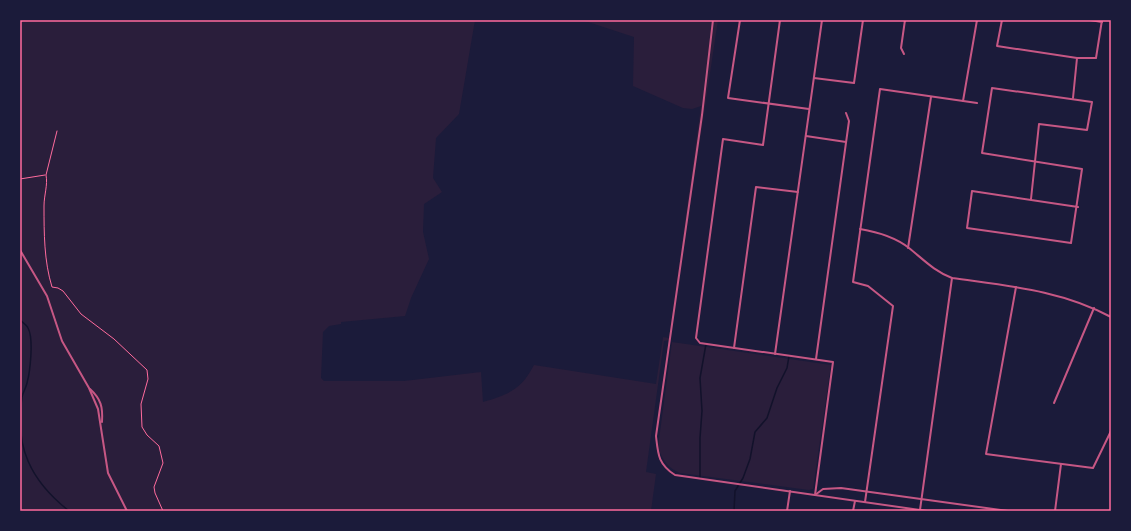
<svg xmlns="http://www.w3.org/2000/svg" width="1131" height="531" viewBox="0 0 1131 531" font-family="Barlow,sans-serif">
	<rect width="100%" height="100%" fill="#1b1b3a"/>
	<!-- green -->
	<g fill="#2a1e3b">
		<path d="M20,20H475L459,114L436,138L433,178L442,192L424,204L423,232L429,259L411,298L405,316L341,322V324L329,326L323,332L321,378L324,381H404L481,372L483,402C509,394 521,390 534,365L656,384L663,337L669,338L701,106L692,109L683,108L633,86L634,37L582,20H718L670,340L664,341L646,472L656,474L651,511H20Z"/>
		<path d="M672,342L831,365L813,489L809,490L680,473C668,468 662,460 658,447Z"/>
	</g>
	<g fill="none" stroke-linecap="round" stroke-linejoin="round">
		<!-- stream -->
		<g stroke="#12122b" stroke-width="1.5">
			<path d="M20,320C22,322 27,325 28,328C34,339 30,372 27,383C26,388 23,392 22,397C14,447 31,481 69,511"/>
			<path d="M700,478V438L702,411L700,378L706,344"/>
			<path d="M734,511L735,491L743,478L750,459L755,432L767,418L777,388L787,368L789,356"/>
		</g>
		<!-- path -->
		<g stroke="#ff6b9d" stroke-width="1">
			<path d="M57,131L46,175C48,185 44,195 44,206C44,233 44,261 52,287L58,288L63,291L81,314L114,339L147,370L148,379L141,404L142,427L147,435L159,446L163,463L154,487L155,493L163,511"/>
			<path d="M20,179L45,175"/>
		</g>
		<!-- service -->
		<path stroke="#c65784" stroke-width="1" d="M20,22L24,20"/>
		<!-- minor -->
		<g stroke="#c65784" stroke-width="2">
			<path d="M713,20L702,115L656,436C658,454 658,464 675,475L927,511"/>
			<path d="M740,20L728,98L809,109"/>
			<path d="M780,20L763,145L723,139L696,338L700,343L833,362L815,495"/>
			<path d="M1002,20L997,46L1077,58H1096L1102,20"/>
			<path d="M1090,20L1102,22"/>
			<path d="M904,54L901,48L905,20"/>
			<path d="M814,78L854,83L863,20"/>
			<path d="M1073,98L1077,58"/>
			<path d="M963,101L977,20"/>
			<path d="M806,136L846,142"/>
			<path d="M1031,199L1039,124L1087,130L1092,102L992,88L982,153L1082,169L1071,243L967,228L972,191L1078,207"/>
			<path d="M860,229C878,232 895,237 909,248C924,260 934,271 952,278C1008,286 1061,290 1111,317"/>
			<path d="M908,248L931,97"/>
			<path d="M20,250L47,296L62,341L89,388L98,409L108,473L127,511"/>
			<path d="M1016,287L986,454L1093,468L1111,431"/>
			<path d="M734,348L756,187L798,192"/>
			<path d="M775,354L822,20"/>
			<path d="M816,359L849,121L846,113"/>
			<path d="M90,389C101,399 103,407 102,422"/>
			<path d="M1054,403L1094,308"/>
			<path d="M815,495L823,489L841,488L1008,511"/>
			<path d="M865,502L893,306L868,286L853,282L880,89L977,103"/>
			<path d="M920,510L952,278"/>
			<path d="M787,511L790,491"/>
			<path d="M853,511L855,501"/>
			<path d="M1055,511L1061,464"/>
		</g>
	</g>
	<!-- border -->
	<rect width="1131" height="531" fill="none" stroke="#1b1b3a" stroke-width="42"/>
	<rect x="21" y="21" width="1089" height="489" fill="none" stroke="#ff6b9d" stroke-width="1.5"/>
</svg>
